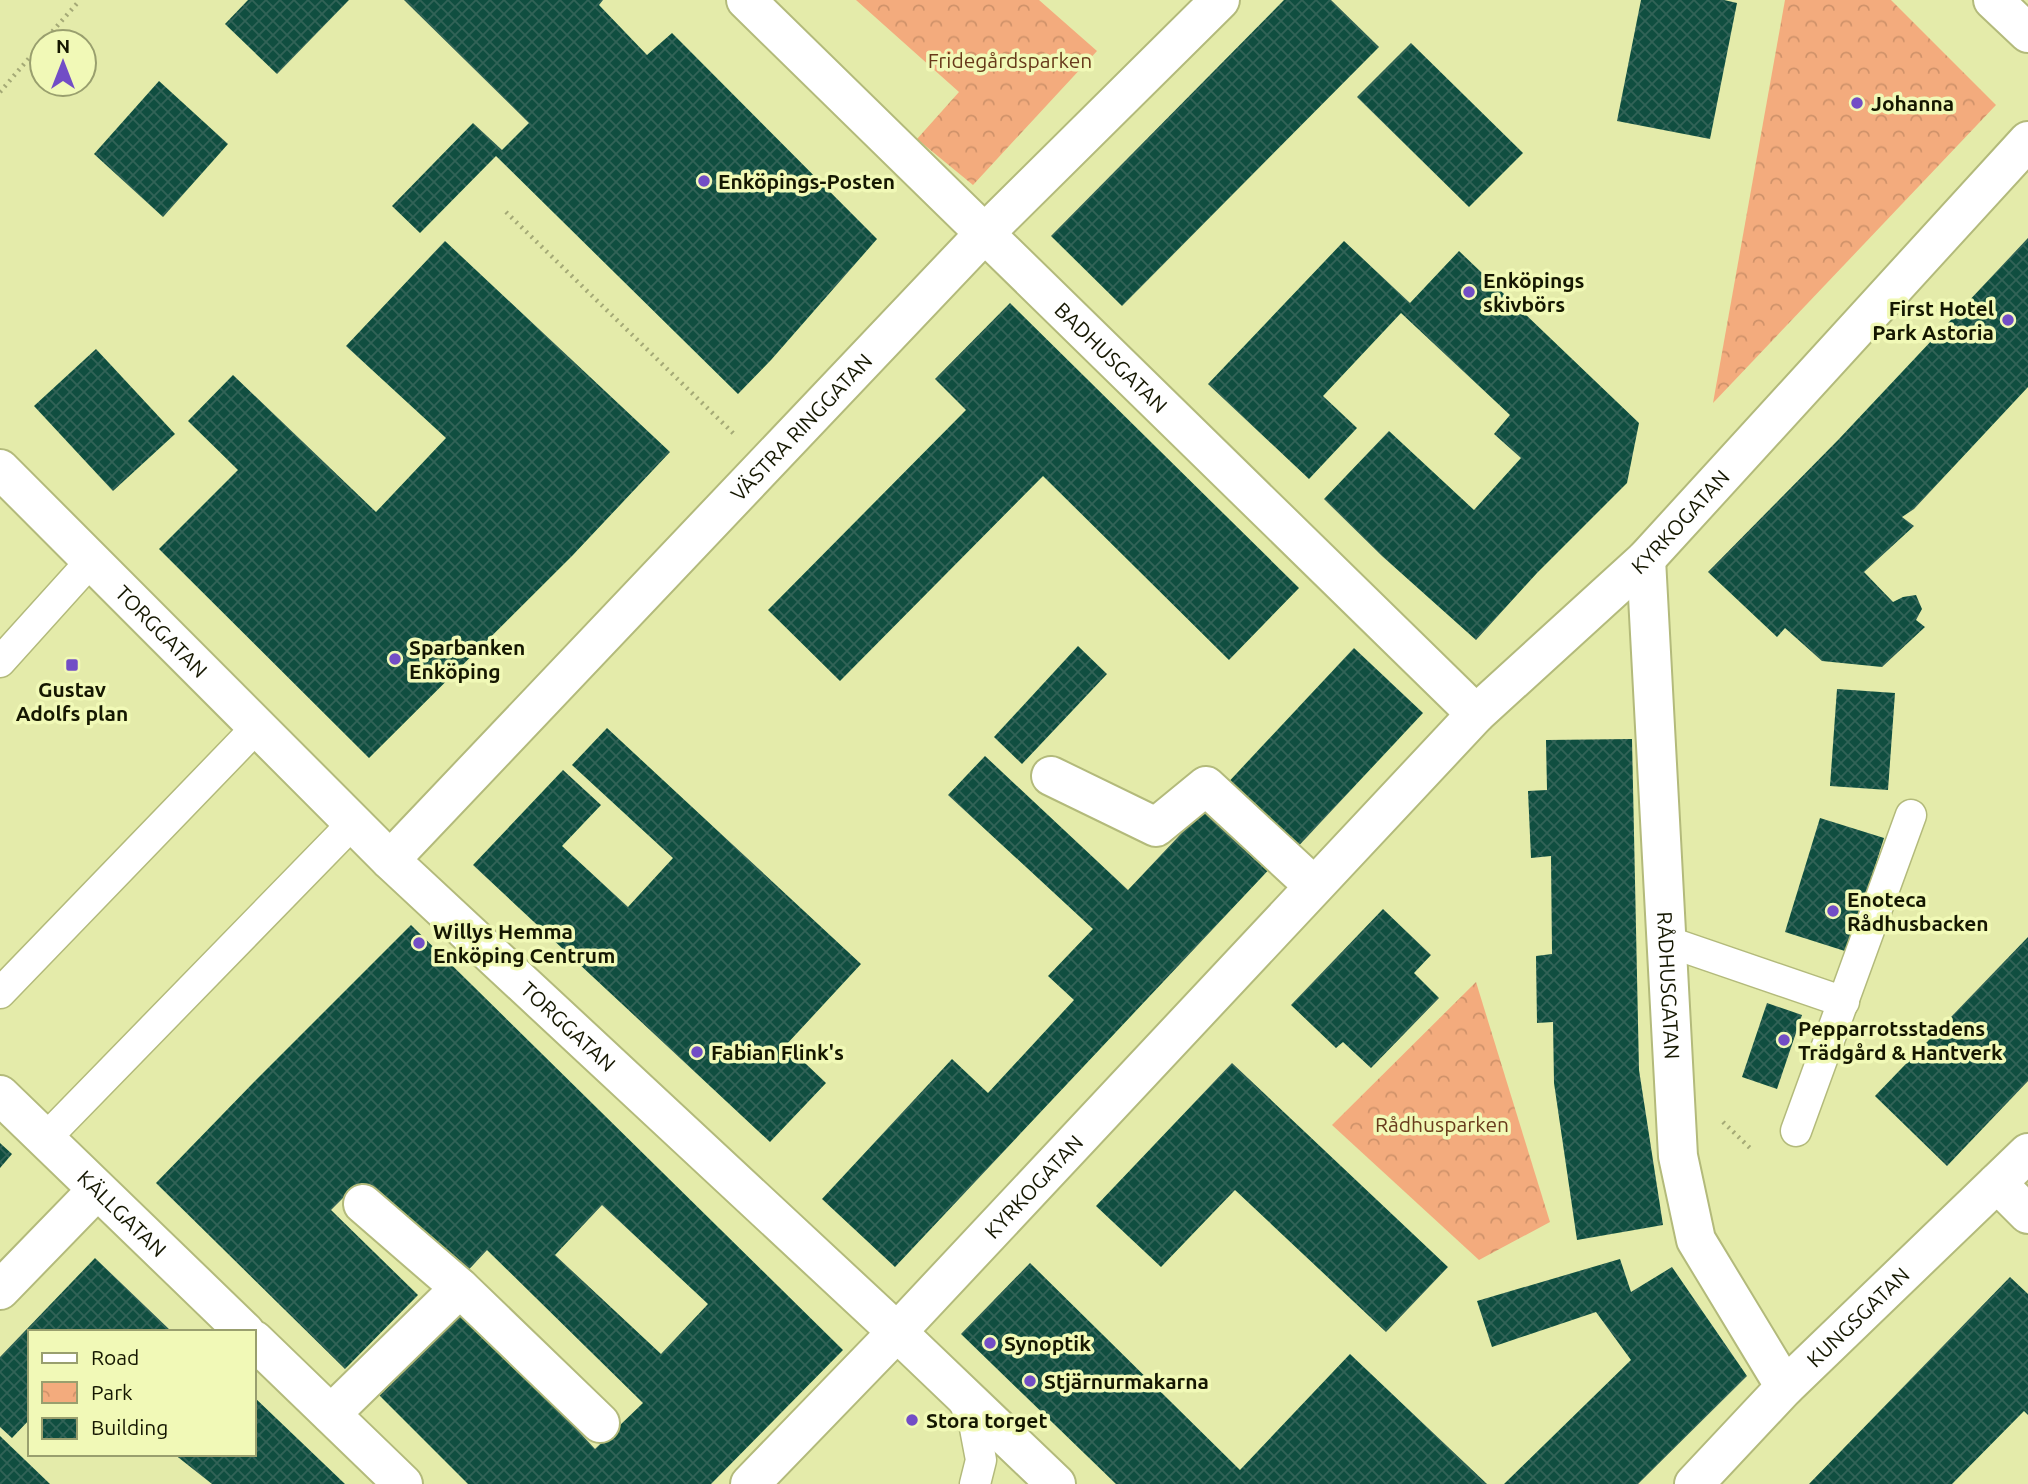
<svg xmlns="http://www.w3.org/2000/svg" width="2028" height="1484" viewBox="0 0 2028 1484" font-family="Ubuntu,sans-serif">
	<defs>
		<pattern id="park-crowns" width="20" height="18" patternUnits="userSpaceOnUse" patternTransform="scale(1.75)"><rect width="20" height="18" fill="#f3ab7d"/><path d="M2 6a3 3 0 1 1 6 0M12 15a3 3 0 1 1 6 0" fill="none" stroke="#cf926a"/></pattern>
		<pattern id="building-cross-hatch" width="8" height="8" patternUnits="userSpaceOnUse" patternTransform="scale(1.75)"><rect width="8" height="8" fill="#104e40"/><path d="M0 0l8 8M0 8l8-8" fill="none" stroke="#326357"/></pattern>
	</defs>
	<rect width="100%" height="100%" fill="#e4ebaa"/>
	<!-- park -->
	<g fill="url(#park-crowns)">
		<path d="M856,0H1039L1097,51L973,185L917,139L959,92Z"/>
		<path d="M1785,0H1891L1996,105L1713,403Z"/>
		<path d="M1476,982L1550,1222L1479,1260L1332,1125Z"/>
	</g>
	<!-- building -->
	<g fill="url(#building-cross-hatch)" fill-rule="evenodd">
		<path d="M248,0H349L277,74L225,24Z"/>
		<path d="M404,0H603L599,5L647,55L672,33L877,239L771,360L738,394L496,156L420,233L392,206L473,123L502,150L529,123Z"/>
		<path d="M1284,0H1331L1379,47L1122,306L1051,236Z"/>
		<path d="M1641,0H1724L1737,3L1710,139L1617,121Z"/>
		<path d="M1411,43L1523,153L1469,207L1357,97Z"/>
		<path d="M159,81L228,144L163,217L94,154Z"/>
		<path d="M2028,238V387L1914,509L1902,517L1914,526L1864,572L1893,602L1903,597L1916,595L1922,609L1916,620L1925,627L1882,667L1822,661L1785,628L1777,637L1708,572L1839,439Z"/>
		<path d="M445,241L670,452L572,556L369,758L159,549L238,470L188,421L233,375L376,512L446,438L346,346Z"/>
		<path d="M1344,241L1410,303L1459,251L1639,423L1627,483L1537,573L1476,640L1382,556L1324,499L1389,431L1474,510L1521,458L1494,434L1510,415L1401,313L1323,396L1357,428L1309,479L1208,384Z"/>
		<path d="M1010,303L1299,588L1229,660L1043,476L840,681L768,610L966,410L935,379Z"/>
		<path d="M96,349L175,434L113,491L34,406Z"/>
		<path d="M1078,646L1107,674L1022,764L994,737Z"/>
		<path d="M1354,648L1423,713L1291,854L1222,789Z"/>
		<path d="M1837,689L1895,693L1888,790L1830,786Z"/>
		<path d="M607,728L861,964L786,1045L826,1083L770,1142L473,865L563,770L601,805L562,846L628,907L673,858L572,765Z"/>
		<path d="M1632,739L1639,1070L1663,1225L1577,1240L1554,1083L1553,1022L1537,1023L1536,956L1552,954L1551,856L1531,858L1528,791L1547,790L1546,740Z"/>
		<path d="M985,756L1128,890L1210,803L1274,864L895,1267L822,1199L952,1059L988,1093L1074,1000L1048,976L1093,929L948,795Z"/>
		<path d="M1820,818L1884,838L1848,952L1785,932Z"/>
		<path d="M1383,909L1431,955L1414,973L1439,998L1371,1068L1343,1042L1336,1048L1291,1005Z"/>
		<path d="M411,925L843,1350L711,1484H468L377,1393L463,1306L595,1449L643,1403L487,1250L461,1278L357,1184L331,1210L418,1295L345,1369L156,1183L254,1082ZM602,1205L708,1304L661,1354L555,1255Z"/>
		<path d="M2028,937V1081L1947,1166L1875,1096Z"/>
		<path d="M1767,1003L1802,1015L1777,1089L1742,1077Z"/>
		<path d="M1232,1063L1448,1267L1386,1332L1235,1190L1161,1267L1096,1206Z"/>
		<path d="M0,1143L12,1154L0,1168Z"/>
		<path d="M95,1258L172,1332H30V1419L12,1438L0,1427V1357Z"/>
		<path d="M1620,1259L1631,1292L1672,1267L1747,1376L1638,1484H1504L1631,1360L1596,1312L1492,1347L1477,1301Z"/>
		<path d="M1030,1263L1240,1470L1350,1354L1487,1484H1116L961,1334Z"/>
		<path d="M2010,1277L2028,1294V1415L2024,1411L1952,1484H1809Z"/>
		<path d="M254,1397L345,1484H212L174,1454H254Z"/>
		<path d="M0,1436L50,1484H0Z"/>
	</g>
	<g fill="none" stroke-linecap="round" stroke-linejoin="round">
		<defs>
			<g id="service">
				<path d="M0,662L91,561"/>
				<path d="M1666,941L1844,1002"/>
				<path d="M0,993L257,727"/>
				<path d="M1796,1131L1911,815"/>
				<path d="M45,1139L353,823"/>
				<path d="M962,1398L974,1423L981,1460L975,1484"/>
			</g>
			<g id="minor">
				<path id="s1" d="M746,0L1476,714"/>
				<path id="s2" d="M0,469L390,860L897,1332L1056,1484"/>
				<path id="s3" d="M1646,559L1678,1156L1696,1240L1785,1387"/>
				<path d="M1051,776L1156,827L1206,786L1314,886"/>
				<path id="s4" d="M390,860L985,233L1220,0"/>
				<path id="s5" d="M0,1095L245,1332"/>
				<path d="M1997,1183L2028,1214"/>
				<path d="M363,1204L460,1288"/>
				<path d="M0,1290L97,1190"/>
				<path d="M254,1340L403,1484"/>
				<path d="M331,1414L460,1288L600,1423"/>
				<path id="s6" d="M750,1484L897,1332L1476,714L1646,559L2028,141"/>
				<path id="s7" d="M1694,1484L1785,1387L2028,1153"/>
			</g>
			<path id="tertiary" d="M1993,0L2028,33"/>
		</defs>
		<!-- service casing -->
		<use href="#service" stroke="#b3ba7b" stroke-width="33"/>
		<!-- minor casing -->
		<use href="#minor" stroke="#b3ba7b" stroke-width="42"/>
		<!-- tertiary casing -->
		<use href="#tertiary" stroke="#b3ba7b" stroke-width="42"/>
		<!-- path -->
		<g stroke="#a4a976" stroke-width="4.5" stroke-dasharray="2 5" stroke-linecap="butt">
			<path d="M43,42L80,0"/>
			<path d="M0,92L42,43"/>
			<path d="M506,212L734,434"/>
			<path d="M1723,1122L1750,1148"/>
		</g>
		<!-- service -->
		<use href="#service" stroke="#fff" stroke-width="30"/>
		<!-- minor -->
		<use href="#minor" stroke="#fff" stroke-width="38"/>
		<!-- tertiary -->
		<use href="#tertiary" stroke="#fff" stroke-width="38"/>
	</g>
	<!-- markers -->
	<g fill="#724dc6" stroke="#f1f9b7" stroke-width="2.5">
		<circle cx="1857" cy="103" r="7"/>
		<circle cx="704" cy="181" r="7"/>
		<circle cx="1469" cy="292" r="7"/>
		<circle cx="2008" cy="320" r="7"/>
		<circle cx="395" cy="659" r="7"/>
		<rect x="65" y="658" width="14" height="14" rx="3.5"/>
		<circle cx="1833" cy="911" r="7"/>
		<circle cx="419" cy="943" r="7"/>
		<circle cx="1784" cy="1040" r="7"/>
		<circle cx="697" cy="1052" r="7"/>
		<circle cx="990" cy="1343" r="7"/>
		<circle cx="1030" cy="1381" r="7"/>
		<circle cx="912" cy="1420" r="7"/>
	</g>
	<g text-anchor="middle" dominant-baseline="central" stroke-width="7" stroke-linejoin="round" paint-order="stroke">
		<!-- park labels -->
		<g font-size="21" fill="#683a1b" stroke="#f1f9b7">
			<text x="1010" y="60">Fridegårdsparken</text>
			<text x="1442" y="1124">Rådhusparken</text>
		</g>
		<!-- poi labels -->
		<g font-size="21" font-weight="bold" fill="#151701" stroke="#f1f9b7" text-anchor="start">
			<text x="1871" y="103">Johanna</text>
			<text x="718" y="181">Enköpings-Posten</text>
			<text x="1483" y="280">Enköpings<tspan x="1483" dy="24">skivbörs</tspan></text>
			<text x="1994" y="308" text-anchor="end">First Hotel<tspan x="1994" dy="24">Park Astoria</tspan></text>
			<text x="409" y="647">Sparbanken<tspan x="409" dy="24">Enköping</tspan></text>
			<text x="72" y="689" text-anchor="middle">Gustav<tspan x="72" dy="24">Adolfs plan</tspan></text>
			<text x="1847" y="899">Enoteca<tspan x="1847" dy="24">Rådhusbacken</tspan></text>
			<text x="433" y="931">Willys Hemma<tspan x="433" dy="24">Enköping Centrum</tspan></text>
			<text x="1798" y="1028">Pepparrotsstadens<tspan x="1798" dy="24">Trädgård &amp; Hantverk</tspan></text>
			<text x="711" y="1052">Fabian Flink's</text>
			<text x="1004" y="1343">Synoptik</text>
			<text x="1044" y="1381">Stjärnurmakarna</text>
			<text x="926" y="1420">Stora torget</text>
		</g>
		<!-- street labels -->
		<g font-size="21" fill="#151701" stroke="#f1f9b7">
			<text stroke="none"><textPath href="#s1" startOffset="511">BADHUSGATAN</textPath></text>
			<text stroke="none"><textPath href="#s4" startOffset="597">VÄSTRA RINGGATAN</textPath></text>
			<text stroke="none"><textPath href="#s6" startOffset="1339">KYRKOGATAN</textPath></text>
			<text stroke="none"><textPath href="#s2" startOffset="229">TORGGATAN</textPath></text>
			<text stroke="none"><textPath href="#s3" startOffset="427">RÅDHUSGATAN</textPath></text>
			<text stroke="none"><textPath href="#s2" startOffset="796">TORGGATAN</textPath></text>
			<text stroke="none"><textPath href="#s6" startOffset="411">KYRKOGATAN</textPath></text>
			<text stroke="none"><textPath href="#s5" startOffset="170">KÄLLGATAN</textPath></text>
			<text stroke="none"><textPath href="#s7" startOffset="234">KUNGSGATAN</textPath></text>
		</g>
	</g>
	<!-- legend -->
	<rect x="28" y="1330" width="228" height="126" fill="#f1f9b7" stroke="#999f6e" stroke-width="2"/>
	<rect x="42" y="1353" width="35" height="10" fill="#ffffff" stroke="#999f6e" stroke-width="2"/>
	<text x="91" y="1365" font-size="21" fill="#151701">Road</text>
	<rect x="42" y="1382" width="35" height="21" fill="url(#park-crowns)" stroke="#999f6e" stroke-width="2"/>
	<text x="91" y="1400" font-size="21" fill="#151701">Park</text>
	<rect x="42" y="1418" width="35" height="21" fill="url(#building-cross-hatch)" stroke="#999f6e" stroke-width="2"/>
	<text x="91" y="1435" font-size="21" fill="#151701">Building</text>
	<!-- north arrow -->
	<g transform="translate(63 63)"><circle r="33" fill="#f1f9b7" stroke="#999f6e" stroke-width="2"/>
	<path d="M0-5L12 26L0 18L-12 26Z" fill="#724dc6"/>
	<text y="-10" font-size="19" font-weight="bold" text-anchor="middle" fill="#151701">N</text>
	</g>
</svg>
